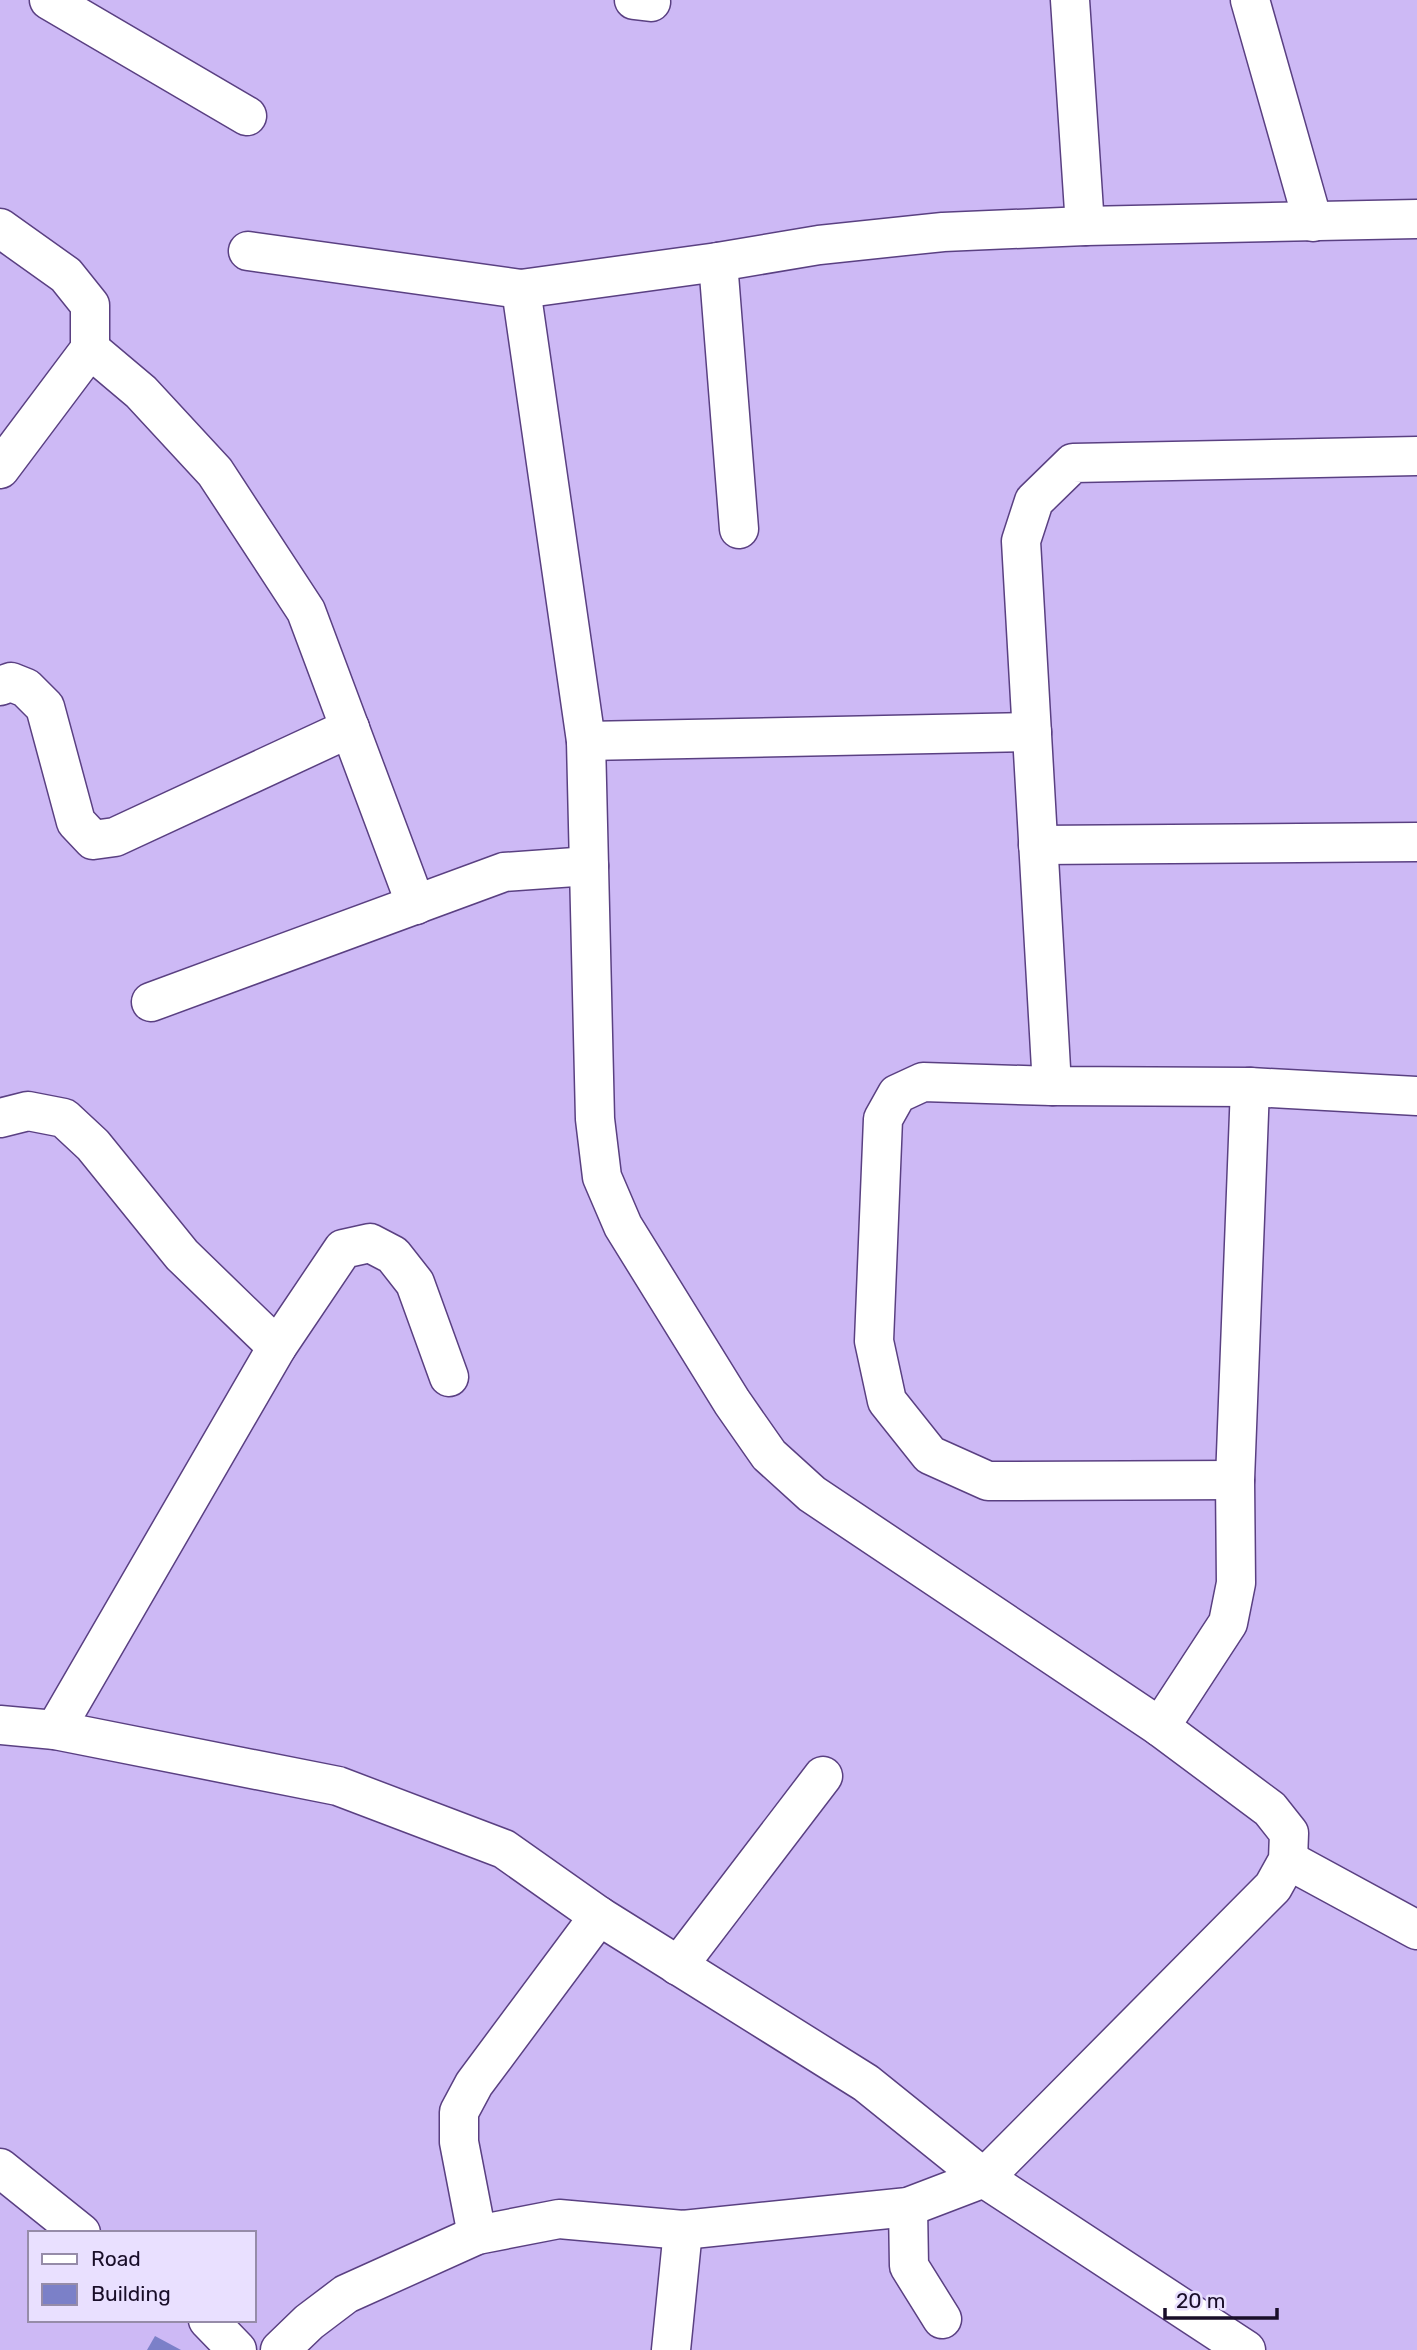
<svg xmlns="http://www.w3.org/2000/svg" width="1417" height="2350" viewBox="0 0 1417 2350" font-family="Rubik,sans-serif">
	<rect width="100%" height="100%" fill="#cdb9f5"/>
	<!-- building -->
	<path fill="#7b80c8" d="M155,2336L181,2350H147Z"/>
	<g fill="none" stroke-linecap="round" stroke-linejoin="round">
		<defs>
			<g id="street">
				<path d="M49,0L247,116"/>
				<path d="M634,0L651,2"/>
				<path d="M1070,0L1085,226"/>
				<path d="M1250,0L1313,222"/>
				<path d="M0,228L66,275L90,305V349L0,469"/>
				<path d="M248,251L521,289L718,262L819,245L943,232L1085,226L1417,219"/>
				<path d="M718,262L739,529"/>
				<path d="M90,349L141,392L215,472L306,611L416,905"/>
				<path d="M0,686L11,682L26,688L45,707L76,822L93,840L115,837L350,728"/>
				<path d="M586,741L1032,732"/>
				<path d="M1038,845L1417,842"/>
				<path d="M151,1002L504,872L589,866"/>
				<path d="M1052,1086L1021,541L1034,501L1073,463L1417,456"/>
				<path d="M0,1118L28,1111L64,1118L93,1145L182,1255L277,1347"/>
				<path d="M1235,1480L988,1481L930,1455L887,1401L874,1341L883,1119L897,1094L923,1082L1052,1086L1250,1087L1417,1096"/>
				<path d="M0,1725L55,1730L338,1786L504,1849L599,1916L866,2083L984,2178L1246,2350"/>
				<path d="M1160,1727L1228,1623L1236,1583L1235,1480L1250,1087"/>
				<path d="M55,1730L277,1347L343,1249L370,1243L393,1255L415,1283L449,1377"/>
				<path d="M1288,1860L1417,1930"/>
				<path d="M678,1966L823,1776"/>
				<path d="M0,2168L81,2233"/>
				<path d="M908,2207L909,2266L942,2319"/>
				<path d="M477,2235L459,2142V2112L474,2084L599,1916"/>
				<path d="M208,2320L237,2350"/>
				<path d="M280,2350L309,2322L346,2294L477,2235L559,2219L683,2230L908,2207L984,2178L1273,1887L1288,1860L1289,1833L1270,1809L1160,1727L812,1494L769,1455L732,1402L623,1226L602,1177L595,1119L586,741L521,289"/>
				<path d="M671,2350L683,2230"/>
			</g>
		</defs>
		<!-- street casing -->
		<use href="#street" stroke="#5a4082" stroke-width="41"/>
		<!-- street -->
		<use href="#street" stroke="#fff" stroke-width="38"/>
	</g>
	<!-- legend -->
	<rect x="28" y="2231" width="228" height="91" fill="#e9e0ff" stroke="#968ca9" stroke-width="2"/>
	<rect x="42" y="2254" width="35" height="10" fill="#ffffff" stroke="#968ca9" stroke-width="2"/>
	<text x="91" y="2266" font-size="21" fill="#190e29">Road</text>
	<rect x="42" y="2284" width="35" height="21" fill="#7b80c8" stroke="#968ca9" stroke-width="2"/>
	<text x="91" y="2301" font-size="21" fill="#190e29">Building</text>
	<!-- scale -->
	<path d="M1165 2308v10h112v-10" fill="none" stroke="#190e29" stroke-width="3.5"/>
	<text x="1176" y="2308" font-size="21" fill="#190e29" stroke="#e9e0ff" stroke-width="5" paint-order="stroke">20 m</text>
</svg>
